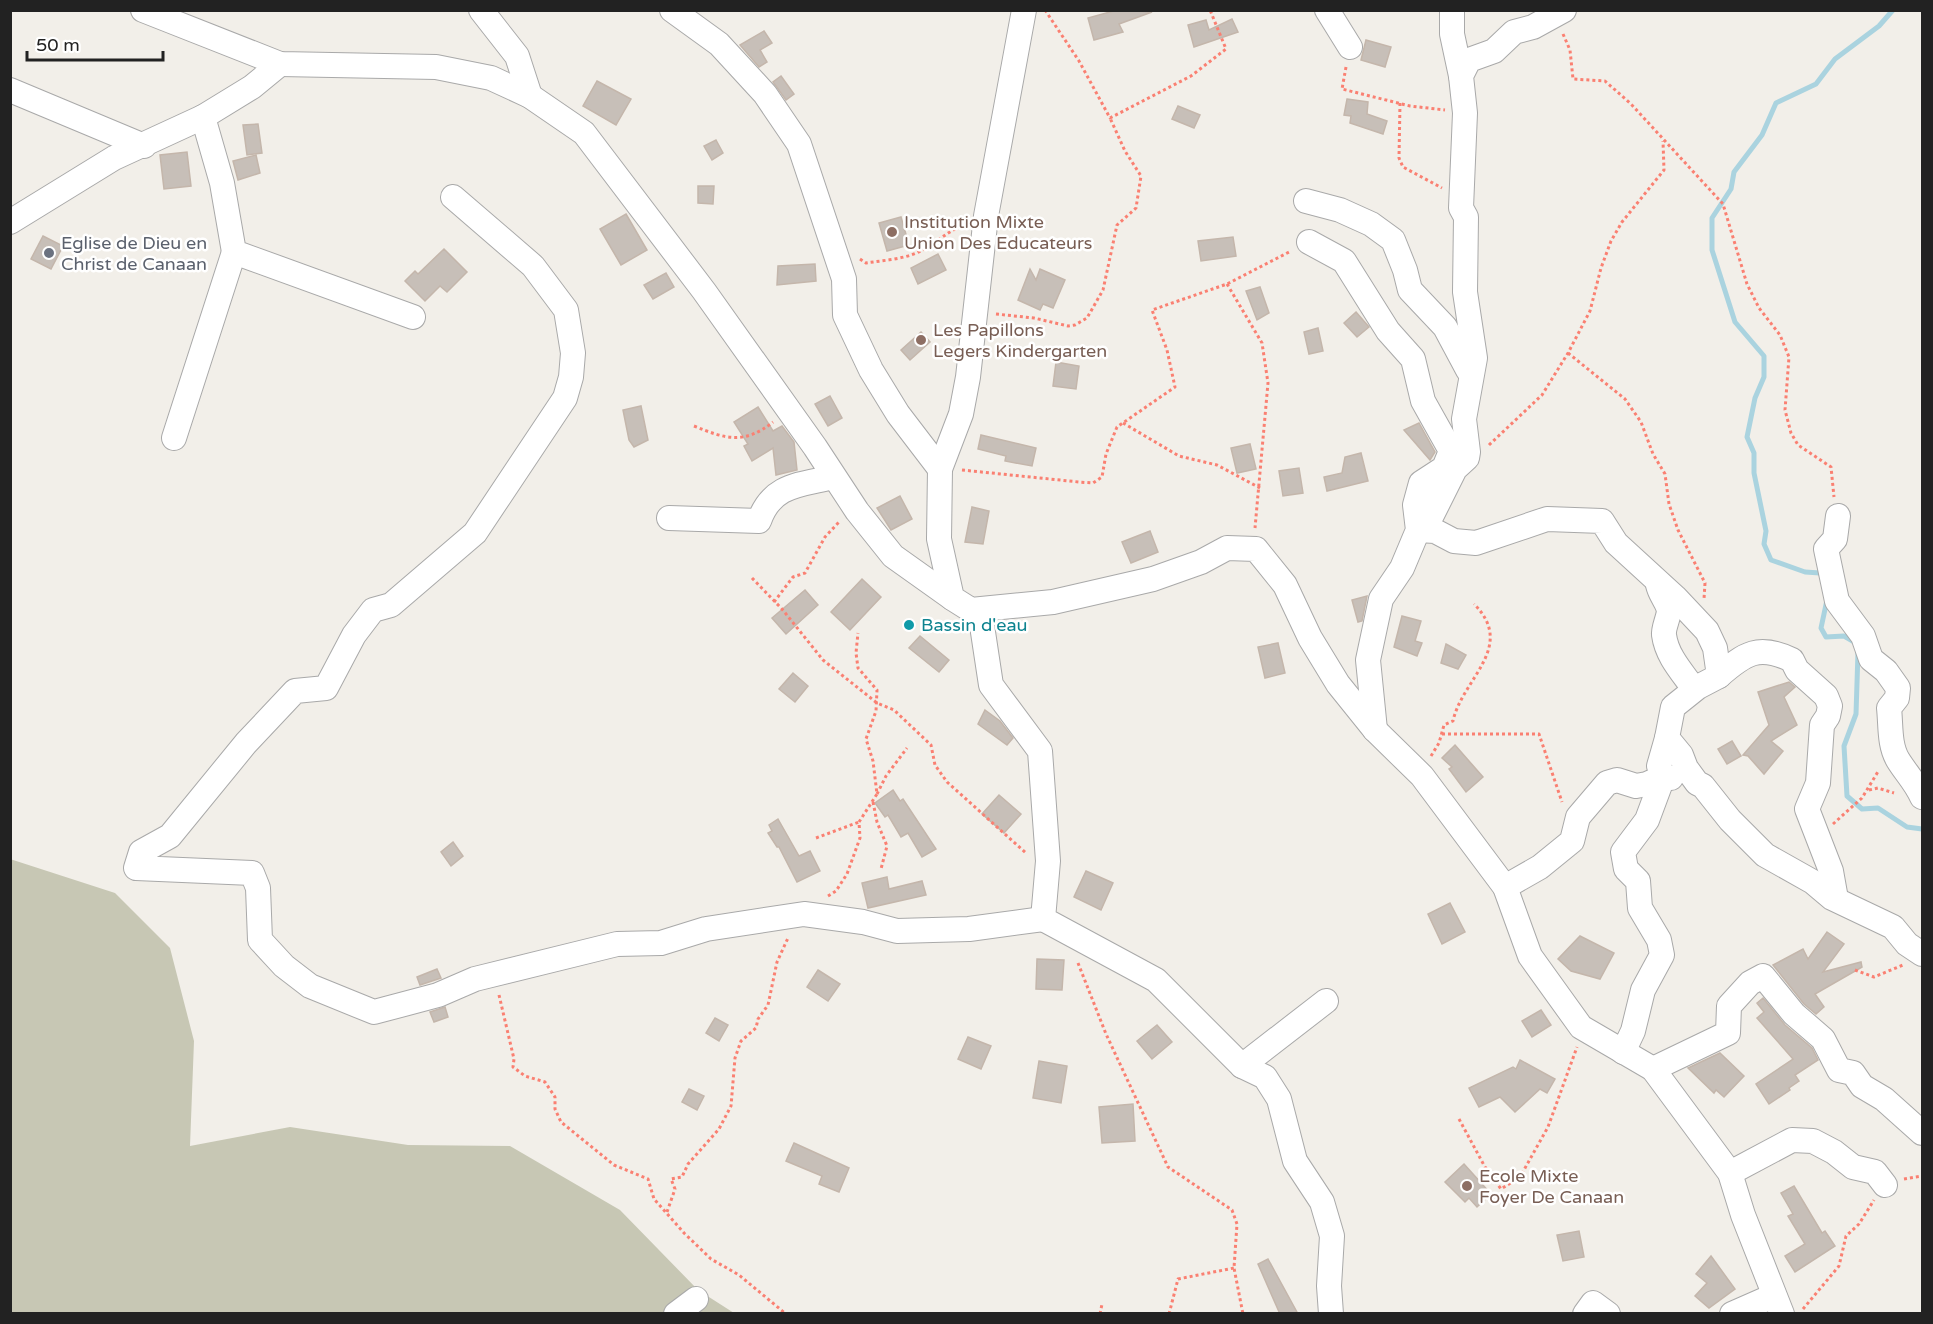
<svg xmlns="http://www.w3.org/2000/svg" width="1933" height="1324" viewBox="0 0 1933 1324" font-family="'Varela Round',sans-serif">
	<rect width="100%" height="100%" fill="#f2efe9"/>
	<!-- construction -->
	<path fill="#c7c7b4" d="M10,859L115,893L170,948L194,1041L190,1146L290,1127L408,1145L510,1146L620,1210L698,1290L734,1313H11Z"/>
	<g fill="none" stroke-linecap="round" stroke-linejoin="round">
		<!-- stream -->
		<g stroke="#aad3df" stroke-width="5">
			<path d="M1823,577L1820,573L1805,572L1771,560L1764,544L1766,531L1754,473V453L1747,437L1755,398L1764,377V356L1735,322L1712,250V218L1731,189L1734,172L1762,135L1776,103L1816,84L1835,59L1879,26L1893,10"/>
			<path d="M1827,600L1821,628L1826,637L1844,636L1856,643"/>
			<path d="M1858,652L1856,714L1844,746L1847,796L1862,809L1878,808L1907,827L1922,829"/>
		</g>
	</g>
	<!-- building -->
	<g fill="#c7bfb8" stroke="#c4b6ab" stroke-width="1.5">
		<path d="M1117,10L1152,12L1119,24L1123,32L1094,40L1088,18Z"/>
		<path d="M1232,19L1238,32L1194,47L1188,25L1206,20L1209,30Z"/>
		<path d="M764,31L772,43L760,50L767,62L759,67L740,45Z"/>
		<path d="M1366,40L1391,47L1385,67L1361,60Z"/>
		<path d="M781,76L794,94L786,100L773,82Z"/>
		<path d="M597,81L631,99L616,125L583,106Z"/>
		<path d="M1347,99L1368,102L1367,114L1387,121L1383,134L1350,123L1351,116L1344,115Z"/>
		<path d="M1178,106L1200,115L1194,128L1172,119Z"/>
		<path d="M258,124L262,153L247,155L243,125Z"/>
		<path d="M716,140L723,153L712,160L704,146Z"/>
		<path d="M187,152L191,186L164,189L160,155Z"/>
		<path d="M256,155L260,173L238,180L233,161Z"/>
		<path d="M698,186H714L713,204L698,203Z"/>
		<path d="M626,214L647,250L621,265L600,229Z"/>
		<path d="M901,217L909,245L887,251L879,223Z"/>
		<path d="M43,236L63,246L51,269L31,259Z"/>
		<path d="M1233,237L1236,256L1201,261L1198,241Z"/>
		<path d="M444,249L467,272L447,292L440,286L425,301L405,281L415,271L418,274Z"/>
		<path d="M938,254L946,270L918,284L911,268Z"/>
		<path d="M815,264L816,281L777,285L778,266Z"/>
		<path d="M1030,269L1036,280L1040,269L1065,280L1053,308L1043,304L1040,310L1018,300Z"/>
		<path d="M666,273L674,287L653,299L644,285Z"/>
		<path d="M1260,287L1269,313L1257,320L1246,291Z"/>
		<path d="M1356,312L1369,327L1357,337L1344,323Z"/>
		<path d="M1318,328L1323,351L1309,354L1304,332Z"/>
		<path d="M921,332L930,342L910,360L901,350Z"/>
		<path d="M1056,362L1079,366L1076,389L1053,386Z"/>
		<path d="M830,396L842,418L828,426L815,404Z"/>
		<path d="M641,406L648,440L634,447L629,440L623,410Z"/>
		<path d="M758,407L773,431L782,426L794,442L797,470L776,475L773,448L752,461L744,446L748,444L734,422Z"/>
		<path d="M1419,423L1435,452L1430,460L1404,430Z"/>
		<path d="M981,435L1036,448L1032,466L1005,461L1006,456L978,449Z"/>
		<path d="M1250,444L1256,469L1237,473L1231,448Z"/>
		<path d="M1361,453L1368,481L1327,491L1324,477L1342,473L1345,457Z"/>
		<path d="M1299,468L1303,493L1283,496L1279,471Z"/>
		<path d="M900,496L912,519L891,530L877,508Z"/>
		<path d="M972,507L989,511L983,544L965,542Z"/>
		<path d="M1150,531L1158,552L1131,563L1122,542Z"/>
		<path d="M862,579L881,597L850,630L831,612Z"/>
		<path d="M805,590L818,605L786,634L772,618Z"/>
		<path d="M1367,596L1362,621L1358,622L1352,600Z"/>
		<path d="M1402,616L1421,621L1415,641L1422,643L1417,656L1394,647Z"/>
		<path d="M920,636L949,660L939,672L909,648Z"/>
		<path d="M1278,643L1285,673L1265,678L1258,647Z"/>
		<path d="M1446,644L1466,655L1458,669L1441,663Z"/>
		<path d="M793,673L808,686L795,702L779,689Z"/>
		<path d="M1789,682L1795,687L1784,697L1797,725L1771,741L1783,751L1764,774L1748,756L1743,755L1769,725L1758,692Z"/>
		<path d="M985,710L1000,721L1013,738L1007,745L978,724Z"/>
		<path d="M1732,741L1741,756L1727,764L1718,749Z"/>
		<path d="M1455,745L1483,777L1466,792L1449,769L1452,767L1442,758Z"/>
		<path d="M893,790L900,801L903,799L936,849L922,857L908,833L901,837L888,815L885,817L875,803Z"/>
		<path d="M999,795L1021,814L1004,833L982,814Z"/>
		<path d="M778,819L799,856L810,851L820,871L797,882L779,847H777L768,833L772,831L769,825Z"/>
		<path d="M453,842L463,856L451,866L441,852Z"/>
		<path d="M1086,871L1113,883L1101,910L1074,897Z"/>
		<path d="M887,877L889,889L922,881L926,895L868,908L862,883Z"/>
		<path d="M1450,903L1465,932L1442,944L1428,914Z"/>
		<path d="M1827,932L1844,944L1823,972L1861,962L1862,967L1815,994L1824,1007L1816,1014L1804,1004L1773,965L1803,949L1808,959Z"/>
		<path d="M1580,936L1614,953L1600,979L1571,971L1558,959Z"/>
		<path d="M1037,959L1064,960L1062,990L1036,989Z"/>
		<path d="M437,969L441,978L420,985L417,977Z"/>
		<path d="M818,970L840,984L828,1001L807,987Z"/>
		<path d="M1763,998L1785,1025L1812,1048L1818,1060L1795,1075L1799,1081L1789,1088L1790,1090L1769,1104L1756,1084L1793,1059L1757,1018L1764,1012L1757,1003Z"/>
		<path d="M445,1007L448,1017L434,1022L430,1012Z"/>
		<path d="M1541,1010L1551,1025L1532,1037L1522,1021Z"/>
		<path d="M715,1018L728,1025L719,1041L706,1033Z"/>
		<path d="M1157,1025L1172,1042L1152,1059L1137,1041Z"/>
		<path d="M968,1037L991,1046L981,1069L958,1059Z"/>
		<path d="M1720,1053L1744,1076L1724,1097L1716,1090L1714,1093L1688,1068Z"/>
		<path d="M1520,1060L1555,1079L1547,1093L1540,1089L1515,1112L1500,1097L1479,1107L1469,1088L1513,1067L1516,1069Z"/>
		<path d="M1039,1061L1067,1066L1061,1103L1033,1098Z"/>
		<path d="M689,1089L704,1096L697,1110L682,1102Z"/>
		<path d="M1133,1104L1135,1141L1102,1143L1099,1107Z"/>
		<path d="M794,1143L849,1168L839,1192L819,1184L822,1176L786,1161Z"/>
		<path d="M1464,1164L1491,1194L1477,1207L1469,1198L1465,1202L1445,1182Z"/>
		<path d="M1794,1186L1822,1233L1825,1231L1835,1246L1795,1272L1785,1256L1805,1244L1788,1216L1793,1214L1781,1193Z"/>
		<path d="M1579,1231L1584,1257L1563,1261L1557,1235Z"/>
		<path d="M1711,1256L1735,1289L1709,1308L1695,1296L1707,1283L1696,1274Z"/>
		<path d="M1268,1259L1298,1314H1280L1258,1264Z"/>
	</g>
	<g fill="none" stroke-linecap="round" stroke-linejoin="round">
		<defs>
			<g id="minor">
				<path d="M143,10L280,64L436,67L491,78L530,96L584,133L704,291L815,447L857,511L893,556L952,598"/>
				<path d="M481,10L517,56L530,96"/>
				<path d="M672,10L719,44L765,94L799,144L844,279L845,315L871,370L898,414L940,469"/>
				<path d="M1024,10L986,216L968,377L961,414L940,469L939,539L952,598L971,610L1053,602L1153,579L1201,562L1227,548L1256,549L1285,585L1310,638L1338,684L1375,730L1422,776L1505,887L1530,956L1581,1027L1653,1069L1730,1173L1743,1215L1782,1314"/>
				<path d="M1327,10L1350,47"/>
				<path d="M1452,10V34L1461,76"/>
				<path d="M10,90L144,146"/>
				<path d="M203,117L222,183L234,252L413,317"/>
				<path d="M453,197L533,266L566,310L573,353L571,377L565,398L475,533L391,605L373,610L354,635L326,688L295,691L246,743L170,836L141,852L136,868L252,873L258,888L260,940L284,966L310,986L374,1012L438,995L475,979L617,944L661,943L706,929L804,914L863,922L897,931L969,929L1043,919"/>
				<path d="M1306,201L1340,210L1371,224L1393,240L1405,270L1410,290L1445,327L1468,370"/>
				<path d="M10,222L114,158L203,117L252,87L280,64"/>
				<path d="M1309,242L1344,261L1388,331L1413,359L1423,401L1451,451L1444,468L1421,483L1415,505L1418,530L1402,568L1381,599L1368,660L1375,730"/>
				<path d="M174,438L234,252"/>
				<path d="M1838,516L1835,539L1826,549L1837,601L1863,636L1871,659L1886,671L1898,688L1897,698L1889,708C1891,726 1889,745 1898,760C1906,773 1916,783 1922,797"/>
				<path d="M669,518L759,521C772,484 800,485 833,477"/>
				<path d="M1418,530L1435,531L1454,541L1476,543L1547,519L1602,521L1616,543L1675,597L1707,631L1715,648L1719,676L1698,687L1673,707L1667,738L1681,755L1686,768L1697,783L1703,786L1730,820L1765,855L1813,882L1832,898L1893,927L1907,944L1922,954"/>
				<path d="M1418,530L1432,515L1455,469L1467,458L1468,452L1464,419L1475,358L1465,292L1466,217L1461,208L1465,113L1461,76L1469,60L1494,51L1514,32L1533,27L1564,10"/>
				<path d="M1658,585C1660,594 1665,599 1668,607C1671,615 1663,626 1664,635C1667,657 1683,673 1694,689"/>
				<path d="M971,610L981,619L991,685L1040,751L1048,861L1043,919L1156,980L1242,1066L1265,1077L1279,1099L1295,1161L1322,1202L1332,1236L1329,1286L1331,1314"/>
				<path d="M1719,676C1745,653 1759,644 1792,660L1797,670L1826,696L1830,706L1828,716L1822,725L1818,783L1807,809L1831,871L1836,899"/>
				<path d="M1505,887L1540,867L1572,841L1578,817L1607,783L1617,780L1636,786L1647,784L1663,777L1671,778"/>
				<path d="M1623,1052L1633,1031L1643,990L1662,955L1659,940L1640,908L1638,881L1626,869L1623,852L1647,820L1663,777L1659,766L1667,738"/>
				<path d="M1242,1066L1326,1001"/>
				<path d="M1653,1069L1728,1033L1729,1006L1750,983L1763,976L1794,1014L1823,1039L1839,1070L1853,1073L1862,1086L1884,1099L1922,1133"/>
				<path d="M1730,1173L1792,1140L1813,1141L1834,1152L1853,1167L1875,1172L1885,1185"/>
				<path d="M676,1314L696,1299"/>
				<path d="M1585,1314L1593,1303L1608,1314"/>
				<path d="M1732,1314L1773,1296"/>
			</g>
		</defs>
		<!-- minor casing -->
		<use href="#minor" stroke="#a9a9a9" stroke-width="26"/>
		<!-- path -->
		<g stroke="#fa8072" stroke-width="3" stroke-dasharray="3 3" stroke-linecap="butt">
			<path d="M1045,10L1079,61L1110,118L1191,76L1226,49L1210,10"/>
			<path d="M1563,34L1570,50L1573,79L1605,81L1631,104L1723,204L1747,284L1759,308L1780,335L1789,357L1785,410L1791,433L1798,445L1831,467L1834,497"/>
			<path d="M1346,67L1342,89L1410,106L1445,110"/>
			<path d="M1400,103L1399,158L1403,167L1442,188"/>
			<path d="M860,259L866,263C886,260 909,259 926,248C941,239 948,231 966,224"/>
			<path d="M1227,284L1262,343L1268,383L1255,528"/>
			<path d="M996,314L1034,318L1068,326L1075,325L1087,318L1103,290L1117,225L1136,208L1141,176L1125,151L1110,118"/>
			<path d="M1568,353L1625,399L1641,422L1653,454L1665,474L1669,504L1678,530L1705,583L1704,599"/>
			<path d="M1123,423L1179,456L1217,465L1260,488"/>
			<path d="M694,426C726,439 744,445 773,422"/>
			<path d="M1489,445L1542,395L1568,353L1590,311L1601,268L1611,241L1622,222L1664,170L1663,141"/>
			<path d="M962,470L1079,482L1093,483L1102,477L1106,454L1117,427L1175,387L1167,350L1152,310L1227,284L1291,251"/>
			<path d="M752,578L782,609L823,660L877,703L894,710L931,745L935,765L947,782L1026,853"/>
			<path d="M774,602L793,577L805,573L825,537L839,522"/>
			<path d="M1442,734H1539L1562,802"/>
			<path d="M1431,756L1439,743L1444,725L1453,721C1462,679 1517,647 1474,604"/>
			<path d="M1869,790L1878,788L1894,793"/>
			<path d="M877,794L886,776L907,748"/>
			<path d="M873,802L877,822L887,846L881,869"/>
			<path d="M1833,824L1862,798L1879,770"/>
			<path d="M816,838L859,822"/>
			<path d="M828,896L836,891L847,874L860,838L859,822L877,794L873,761L866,739L876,711L877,690L858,668L856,653L858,633"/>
			<path d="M1078,963L1106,1034L1168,1167L1232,1210L1237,1224L1234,1268L1243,1314"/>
			<path d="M1855,970L1874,977L1903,965"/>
			<path d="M499,995L514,1059L513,1067L525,1076L545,1082L555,1097V1109L561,1122L614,1165L648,1179L654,1199L684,1233L711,1259L739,1275L786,1314"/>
			<path d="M1459,1119L1485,1167L1501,1189L1520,1177L1548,1127L1577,1047"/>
			<path d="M1904,1179L1922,1176"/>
			<path d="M667,1212L675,1189L671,1179L682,1177L688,1164L719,1129L731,1106L735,1058L741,1041L756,1028L758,1019L768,1005L777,962L788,938"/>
			<path d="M1803,1309L1839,1266L1846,1236L1859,1224L1874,1200"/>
			<path d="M1100,1314L1102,1304"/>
			<path d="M1169,1314L1178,1279L1234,1268"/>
		</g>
		<!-- minor -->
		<use href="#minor" stroke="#fff" stroke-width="24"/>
	</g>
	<!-- markers -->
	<g fill="#8d6e63" stroke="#fff" stroke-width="2">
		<circle cx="892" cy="232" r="6"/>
		<circle cx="921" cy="340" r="6"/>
		<circle cx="1467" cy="1186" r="6"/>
	</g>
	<circle fill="#6b7280" stroke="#fff" stroke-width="2" cx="49" cy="253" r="6"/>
	<circle fill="#0f9aa8" stroke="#fff" stroke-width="2" cx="909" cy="625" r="6"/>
	<g text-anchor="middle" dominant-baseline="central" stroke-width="5" stroke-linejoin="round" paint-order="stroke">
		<!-- education labels -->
		<g font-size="18" fill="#785e54" stroke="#fff" text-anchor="start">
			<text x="904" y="222">Institution Mixte<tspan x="904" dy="21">Union Des Educateurs</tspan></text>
			<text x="933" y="330">Les Papillons<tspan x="933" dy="21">Legers Kindergarten</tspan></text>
			<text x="1479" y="1176">Ecole Mixte<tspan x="1479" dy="21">Foyer De Canaan</tspan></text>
		</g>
		<!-- worship labels -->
		<g font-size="18" fill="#5b616d" stroke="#fff" text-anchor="start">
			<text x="61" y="243">Eglise de Dieu en<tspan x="61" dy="21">Christ de Canaan</tspan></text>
		</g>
		<!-- culture labels -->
		<g font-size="18" fill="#0d838f" stroke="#fff" text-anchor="start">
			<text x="921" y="625">Bassin d'eau</text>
		</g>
	</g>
	<!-- border -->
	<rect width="1933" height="1324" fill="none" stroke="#222222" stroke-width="24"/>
	<!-- scale -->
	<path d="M27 51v9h136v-9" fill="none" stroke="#222222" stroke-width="3"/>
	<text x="36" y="51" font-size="18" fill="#222222" stroke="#ffffff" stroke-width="4.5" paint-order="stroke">50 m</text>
</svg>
